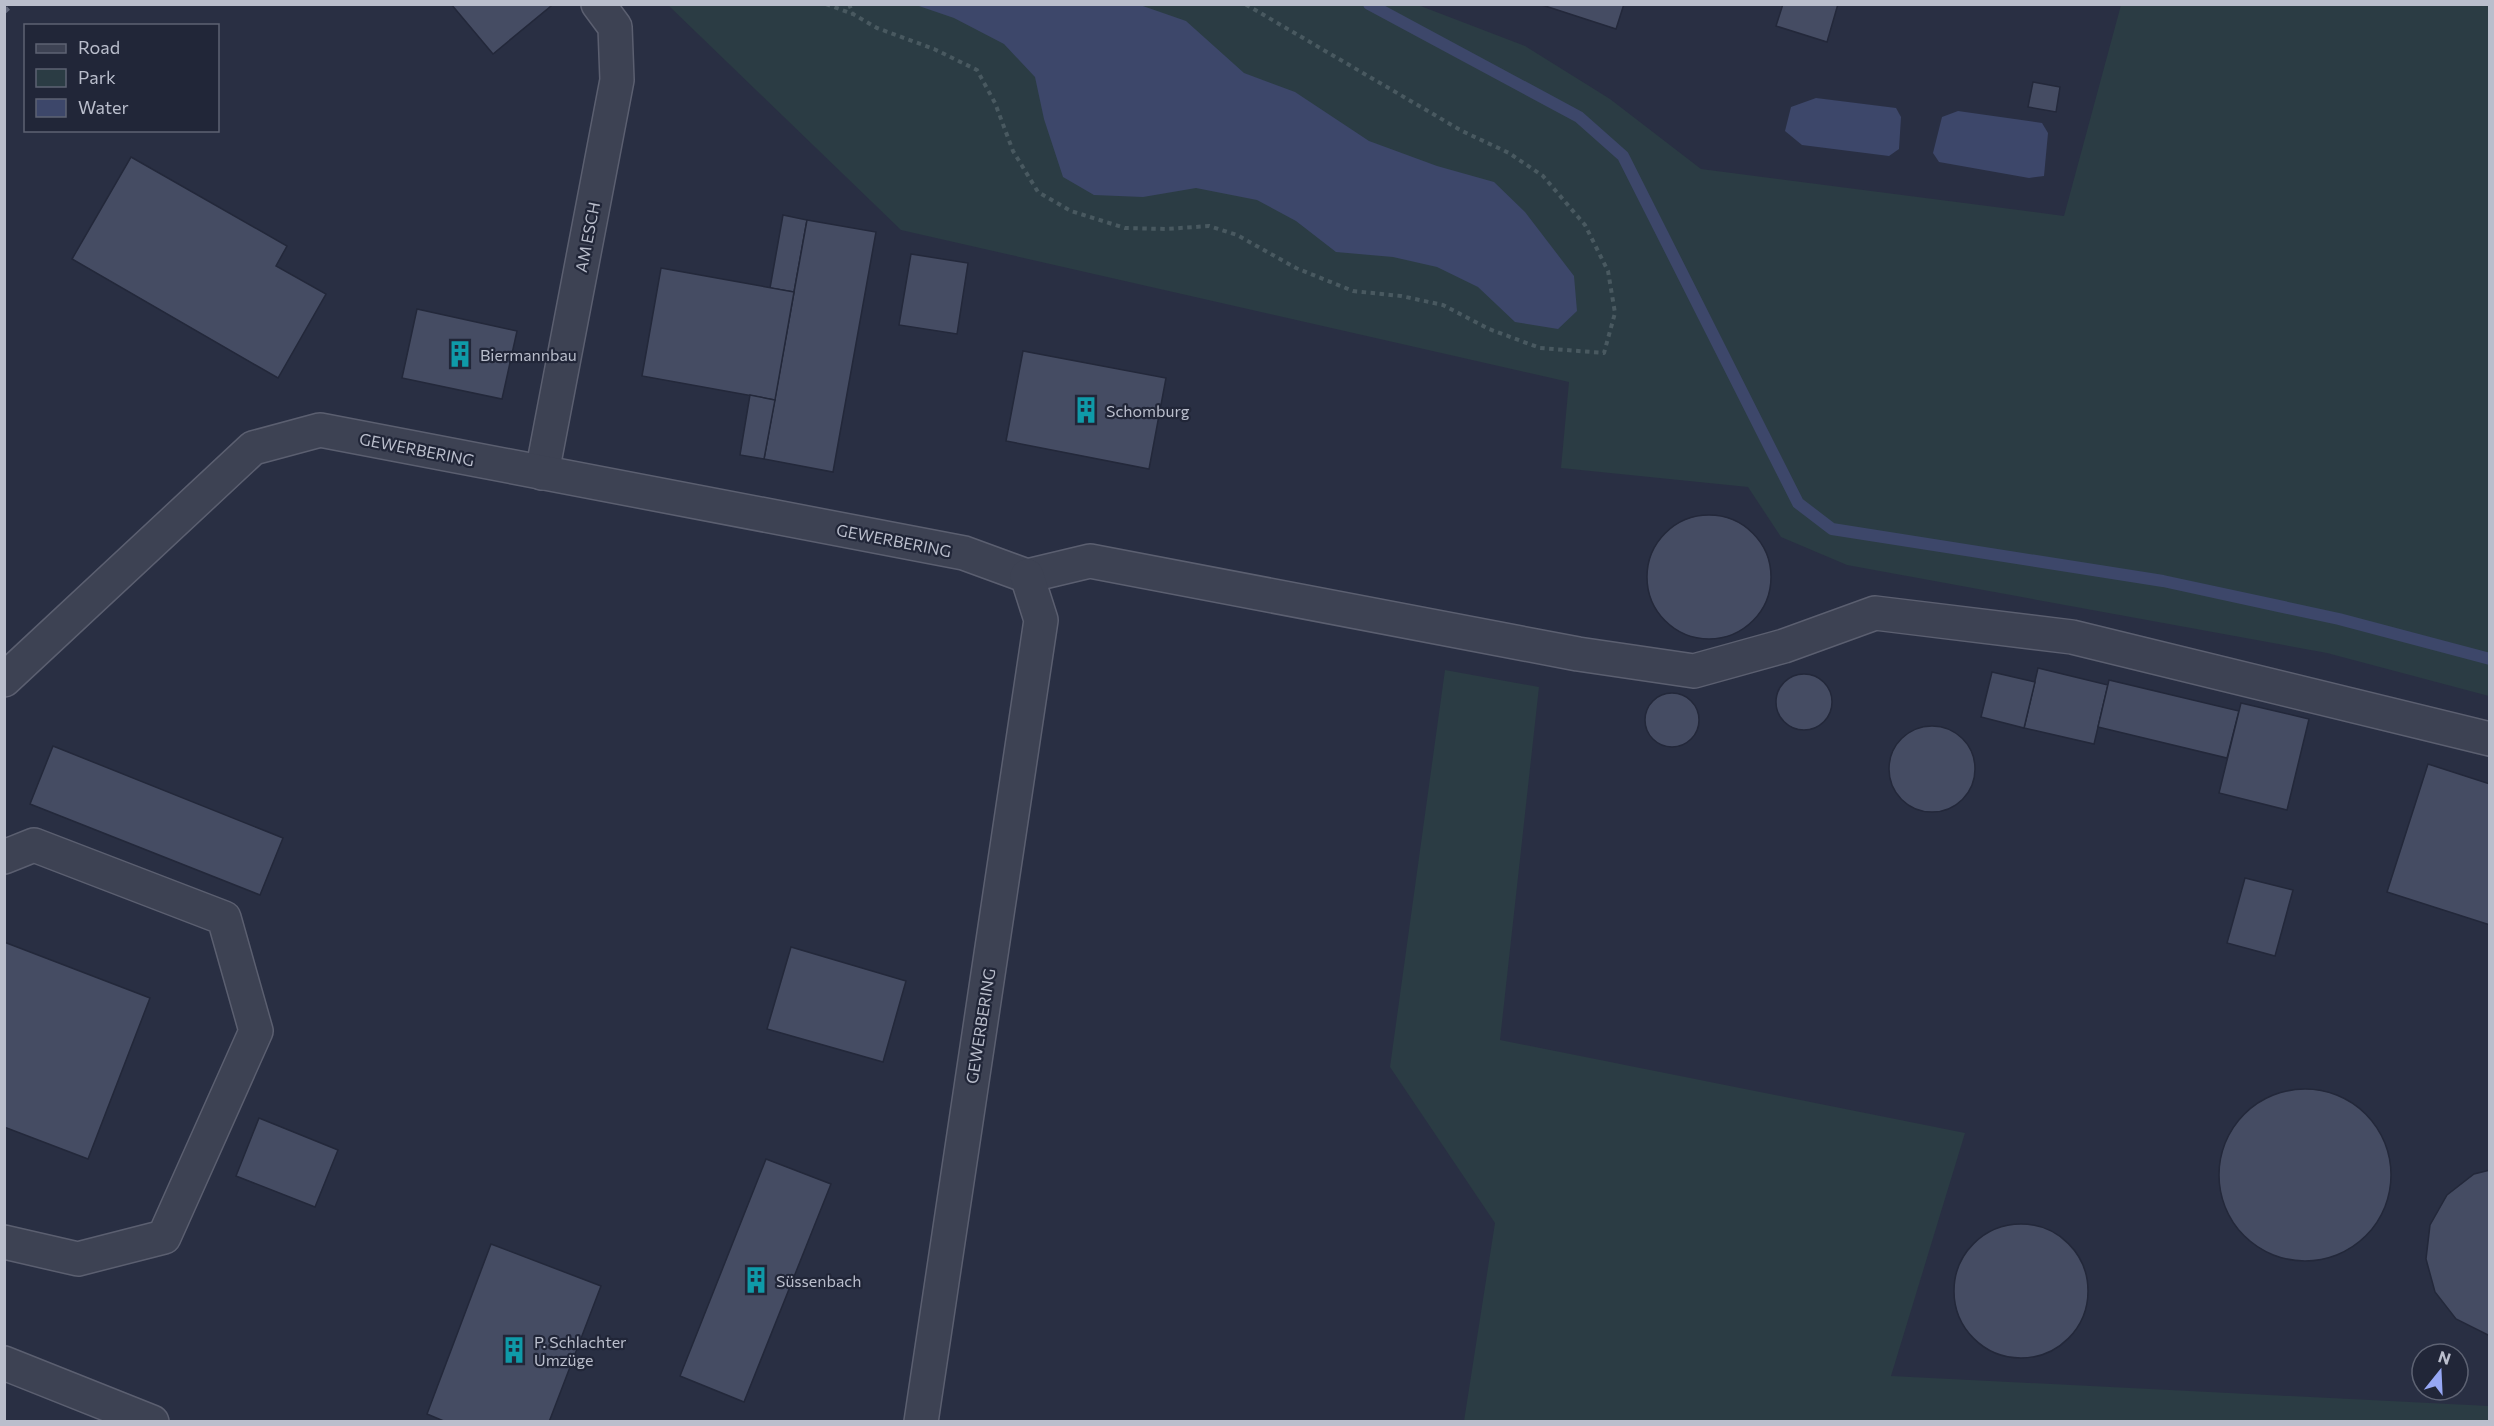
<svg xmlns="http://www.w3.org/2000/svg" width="2494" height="1426" viewBox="0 0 2494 1426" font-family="Commissioner,sans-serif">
	<rect width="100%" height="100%" fill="#292f43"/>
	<!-- green -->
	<g fill="#2b3c44">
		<path d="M668,5H1418L1525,46L1610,99L1701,169L2064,216L2121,5H2489V696L2327,653L1847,565L1781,537L1748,487L1561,468L1569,382L901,230Z"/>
		<path d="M1445,670L1539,687L1500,1040L1965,1133L1891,1376L2489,1406V1421H1464L1495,1223L1390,1067Z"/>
	</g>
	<!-- water -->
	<g fill="#3d476a">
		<path d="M916,5H1140L1186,21L1244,73L1295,92L1369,141L1437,166L1494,182L1525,212L1574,276L1577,311L1558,329L1515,322L1478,287L1437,267L1393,257L1336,252L1296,221L1257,200L1196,188L1143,197L1094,195L1063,177L1044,119L1035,77L1004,44L954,18Z"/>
		<path d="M1816,98L1896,108L1901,117L1899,149L1889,156L1802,145L1785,131L1791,107Z"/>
		<path d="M1958,111L2042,123L2048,133L2044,176L2029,178L1939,162L1933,153L1942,117Z"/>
	</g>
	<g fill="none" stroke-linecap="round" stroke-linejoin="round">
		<!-- stream -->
		<path stroke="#3d476a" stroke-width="12" d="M1369,4L1579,117L1623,156L1798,503L1832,529L2163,581L2339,619L2490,659"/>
	</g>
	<!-- building -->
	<g fill="#454c63" stroke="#23283a" stroke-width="1.5">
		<path d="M451,4H550L551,6L493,54Z"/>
		<path d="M1539,4H1624L1616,29Z"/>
		<path d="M1783,4H1838L1827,42L1776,26Z"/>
		<path d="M2033,82L2060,87L2056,112L2028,107Z"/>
		<path d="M131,157L287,246L276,266L326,294L278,378L72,259Z"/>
		<path d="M783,215L807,220L794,292L770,288Z"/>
		<path d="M807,220L876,232L833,472L764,459Z"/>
		<path d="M911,254L968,263L957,334L899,325Z"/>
		<path d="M661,268L794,292L775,400L642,376Z"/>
		<path d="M417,309L517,331L502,399L402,378Z"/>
		<path d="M1023,351L1166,378L1149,469L1006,441Z"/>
		<path d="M750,395L775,400L764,459L740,455Z"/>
		<circle cx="1709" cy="577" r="62"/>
		<path d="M2038,668L2108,685L2094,744L2024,728Z"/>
		<path d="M1992,672L2035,682L2024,728L1981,717Z"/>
		<circle cx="1804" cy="702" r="28"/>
		<path d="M2109,680L2239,711L2227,758L2098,727Z"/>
		<circle cx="1672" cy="720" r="27"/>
		<path d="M2241,703L2309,719L2287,810L2219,793Z"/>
		<circle cx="1932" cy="769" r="43"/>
		<path d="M53,746L283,838L260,895L30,804Z"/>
		<path d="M2428,764L2490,784V925L2387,892Z"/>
		<path d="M2245,878L2293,890L2275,956L2227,943Z"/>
		<path d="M4,942L150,998L88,1159L4,1127Z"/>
		<path d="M791,947L906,981L883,1062L767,1029Z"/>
		<circle cx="2305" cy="1175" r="86"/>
		<path d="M259,1118L338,1150L315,1207L236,1176Z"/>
		<path d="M766,1159L831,1184L744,1402L680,1376Z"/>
		<path d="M2490,1170V1336L2456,1319L2435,1292L2426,1259L2430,1225L2447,1195L2474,1174Z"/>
		<circle cx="2021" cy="1291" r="67"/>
		<path d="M491,1244L601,1286L549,1422H446L427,1414Z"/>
	</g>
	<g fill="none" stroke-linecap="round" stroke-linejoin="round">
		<defs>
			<g id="minor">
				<path d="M542,473L617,80L615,27L598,4"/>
				<path d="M1027,576L1090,561L1578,654L1694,671L1784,646L1875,613L2072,637L2490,739"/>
				<path d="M4,680L253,448L320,430L964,553L1027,576"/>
				<path d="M4,857L34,845L224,918L256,1031L164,1237L78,1259L4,1242"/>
				<path d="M4,1363L152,1422"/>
				<path d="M921,1422L1041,620L1027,576"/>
			</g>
		</defs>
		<!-- minor casing -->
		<use href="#minor" stroke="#5b5f70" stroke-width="36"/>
		<!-- path -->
		<g stroke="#495960" stroke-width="4" stroke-dasharray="4.5 4.5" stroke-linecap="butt">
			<path d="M826,4L853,14"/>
			<path d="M849,4L853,14L877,28L934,49L977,70L995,103L1013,151L1038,192L1071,211L1125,228L1166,229L1209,226L1237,235L1296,268L1353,291L1401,296L1443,305L1489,329L1540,348L1604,353L1615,313L1608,271L1585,225L1543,176L1509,153L1462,131L1245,4"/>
		</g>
		<!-- minor -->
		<use href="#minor" stroke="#3d4253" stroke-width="33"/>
		<!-- rail -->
		<path stroke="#5f657a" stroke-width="4.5" stroke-dasharray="6 6" stroke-linecap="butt" d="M4,12L13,4"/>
	</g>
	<!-- icons -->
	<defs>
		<symbol id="building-bare" viewBox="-9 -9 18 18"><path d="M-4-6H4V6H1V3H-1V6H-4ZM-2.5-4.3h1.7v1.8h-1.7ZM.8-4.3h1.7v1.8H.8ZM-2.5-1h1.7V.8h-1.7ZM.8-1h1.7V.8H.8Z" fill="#0f9aa8" stroke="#212638" stroke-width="2.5" paint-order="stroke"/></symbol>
	</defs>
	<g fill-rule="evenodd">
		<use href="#building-bare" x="441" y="335" width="38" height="38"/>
		<use href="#building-bare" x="1067" y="391" width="38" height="38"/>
		<use href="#building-bare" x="737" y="1261" width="38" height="38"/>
		<use href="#building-bare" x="495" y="1331" width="38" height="38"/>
	</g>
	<g text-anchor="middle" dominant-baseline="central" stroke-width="4.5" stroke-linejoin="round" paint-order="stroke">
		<!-- street labels -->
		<g font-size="16" fill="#babecc" stroke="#212638">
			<text transform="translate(587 237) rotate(-79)">AM ESCH</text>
			<text transform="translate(417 449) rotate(11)">GEWERBERING</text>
			<text transform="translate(894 540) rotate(11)">GEWERBERING</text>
			<text transform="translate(980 1026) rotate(-81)">GEWERBERING</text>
		</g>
		<!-- poi labels -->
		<g font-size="16" fill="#babecc" stroke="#212638" text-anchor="start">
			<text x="480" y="354">Biermannbau</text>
			<text x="1106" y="410">Schomburg</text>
			<text x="776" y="1280">Süssenbach</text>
			<text x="534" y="1341">P. Schlachter<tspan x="534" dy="18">Umzüge</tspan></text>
		</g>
	</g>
	<!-- border -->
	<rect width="2494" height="1426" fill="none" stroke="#babecc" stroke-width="12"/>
	<!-- legend -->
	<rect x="24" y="24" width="195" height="108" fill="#212638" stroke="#5e6373" stroke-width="1.5"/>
	<rect x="36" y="44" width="30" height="9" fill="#3d4253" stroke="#5e6373" stroke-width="1.5"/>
	<text x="78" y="54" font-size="18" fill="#babecc">Road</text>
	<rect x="36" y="69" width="30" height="18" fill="#2b3c44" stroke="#5e6373" stroke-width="1.5"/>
	<text x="78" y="84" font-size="18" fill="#babecc">Park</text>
	<rect x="36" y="99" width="30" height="18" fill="#3d476a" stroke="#5e6373" stroke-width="1.5"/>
	<text x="78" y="114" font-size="18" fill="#babecc">Water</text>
	<!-- north arrow -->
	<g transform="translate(2440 1372) rotate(18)"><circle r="28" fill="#212638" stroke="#5e6373" stroke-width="1.5"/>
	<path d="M0-4.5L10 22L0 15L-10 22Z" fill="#97a8f5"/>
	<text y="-9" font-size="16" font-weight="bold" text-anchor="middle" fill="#babecc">N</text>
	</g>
</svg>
